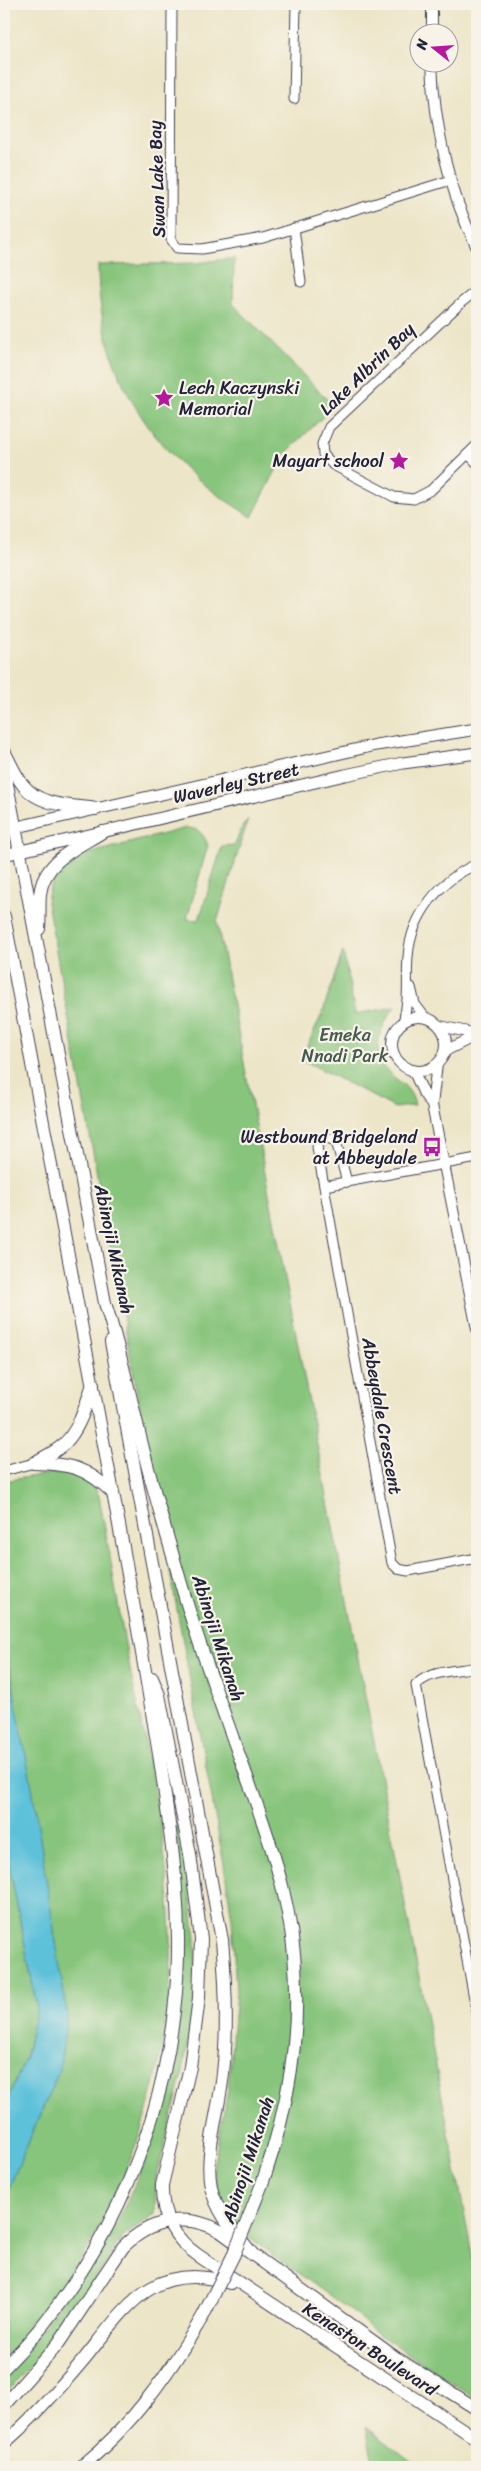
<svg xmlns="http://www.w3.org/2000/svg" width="481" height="2471" viewBox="0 0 481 2471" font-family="Sriracha,sans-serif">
	<rect width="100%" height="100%" fill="#f7f3e8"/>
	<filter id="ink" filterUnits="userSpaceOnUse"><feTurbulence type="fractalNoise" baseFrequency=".02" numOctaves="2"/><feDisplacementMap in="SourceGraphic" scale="10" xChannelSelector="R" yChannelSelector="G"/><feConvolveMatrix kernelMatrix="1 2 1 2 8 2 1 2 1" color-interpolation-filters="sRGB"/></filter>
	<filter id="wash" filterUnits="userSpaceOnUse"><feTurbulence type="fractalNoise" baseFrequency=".0096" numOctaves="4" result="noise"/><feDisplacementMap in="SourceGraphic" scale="20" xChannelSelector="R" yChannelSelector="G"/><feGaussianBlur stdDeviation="1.12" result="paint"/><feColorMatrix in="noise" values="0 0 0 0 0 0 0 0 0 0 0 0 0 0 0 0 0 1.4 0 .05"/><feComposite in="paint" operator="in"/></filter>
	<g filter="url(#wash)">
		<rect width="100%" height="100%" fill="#ede5c8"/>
		<!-- green -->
		<g fill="#87c47b" stroke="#54735b">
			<path d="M234,258L233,304L334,406L284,455L252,517C156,461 98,379 98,265L197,263Z"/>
			<path d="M248,819L217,922L474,2264L477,2282V2399L372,2330L358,2316L249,2238L239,2230L220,2202L213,2167L228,2090L236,1991L232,1919L224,1865L47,902C50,880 57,869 76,857L186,828C199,828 203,833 208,845L187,919L199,920L222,846L235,845L241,829Z"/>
			<path d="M343,951L355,1014L395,1007C378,1029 369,1057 394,1077C405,1086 412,1091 415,1105L395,1108L301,1059L322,1014Z"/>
			<path d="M53,1473C72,1472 91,1476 99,1496C111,1560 121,1626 134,1690C152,1770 168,1852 171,1935C174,2051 137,2172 75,2270C54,2302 29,2331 4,2360V2199L60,2068L13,1683L4,1641V1481Z"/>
			<path d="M178,1825L184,1849L196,1937V1991L182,2077L156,2178L155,2214L123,2237L57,2335L4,2396V2376L15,2365C50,2315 88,2267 119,2216C133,2193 142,2165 151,2139C187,2032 188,1937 175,1826Z"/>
			<path d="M4,1839L37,2007L25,2059L4,2108Z"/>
			<path d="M366,2427L411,2461L424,2467H374Z"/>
		</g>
		<!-- water -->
		<path fill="#5dc1da" stroke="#40728a" d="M4,1641L32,1787L67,2014L60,2068L4,2199V2108L25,2059L37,2007L4,1839Z"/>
	</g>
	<g filter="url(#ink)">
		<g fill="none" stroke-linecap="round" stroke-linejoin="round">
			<defs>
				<g id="minor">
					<path d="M172,4L171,239L177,248L202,249L263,238L451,180"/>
					<path d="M294,99L296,4"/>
					<path d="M294,228L301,282"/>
					<path d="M477,290L462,302L329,427L322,444L323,454L333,465L394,497L414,499L431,490L477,445"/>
					<path d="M468,454L477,463"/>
					<path d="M411,987L415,1004L425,1017"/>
					<path d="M403,1022C410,998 406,981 408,957C411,915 440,880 477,864"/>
					<path d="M477,1158L324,1186L392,1563L398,1569L408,1571L477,1558"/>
					<path d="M324,1186L317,1147L321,1141L327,1138L336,1141L347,1182"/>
					<path d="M4,1471L34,1463"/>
					<path d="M477,1667C459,1671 430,1670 416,1685L477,2014"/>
				</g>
				<g id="tertiary">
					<path d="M432,4V32"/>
					<path d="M432,62C434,125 449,192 477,248"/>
					<circle cx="419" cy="1044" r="27"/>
					<path d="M440,1026L477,1034"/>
					<path d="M445,1051L477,1035"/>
					<path d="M437,1064L432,1105L477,1329"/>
					<path d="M413,1070L424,1094L432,1105"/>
				</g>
				<g id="secondary">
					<path d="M4,830L376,745L477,729"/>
					<path d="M4,855L345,775L403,763L477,753"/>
				</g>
				<g id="primary">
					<path d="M4,751C10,762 15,775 23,785C40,807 72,805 96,809"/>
					<path d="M4,768L105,1303C123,1359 134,1415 149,1472C161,1516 174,1560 187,1604C204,1659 224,1714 244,1769C266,1829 288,1890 294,1954C302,2034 288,2109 262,2184"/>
					<path d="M4,916C42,1115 79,1315 117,1514C132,1594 146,1674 159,1754C172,1840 185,1924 174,2011C159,2143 98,2274 4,2368"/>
					<path d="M39,929C40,917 39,905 40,894C44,860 77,848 102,832"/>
					<path d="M111,1342L222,1940C226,1984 228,2029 223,2073C220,2108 204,2153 211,2187C217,2214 237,2234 253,2255"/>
					<path d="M34,1463C44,1457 56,1452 64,1444C80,1429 86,1404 93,1384"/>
					<path d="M34,1463C70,1464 86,1467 113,1493"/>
					<path d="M152,1678L159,1695L190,1854L201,1939L199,1998L190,2067L162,2185C161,2216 174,2239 199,2256L477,2439"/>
					<path d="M4,2405L58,2344L123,2247C150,2220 186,2212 220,2231L396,2358L477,2409"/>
					<path d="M4,2443C34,2418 60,2388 85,2358C127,2306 153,2260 230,2283"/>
					<path d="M81,2467C133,2425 169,2373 203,2316"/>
				</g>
			</defs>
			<!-- minor casing -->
			<use href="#minor" stroke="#403f50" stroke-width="11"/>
			<!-- tertiary casing -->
			<use href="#tertiary" stroke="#403f50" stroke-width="12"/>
			<!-- secondary casing -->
			<use href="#secondary" stroke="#403f50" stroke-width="13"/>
			<!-- primary casing -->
			<use href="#primary" stroke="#403f50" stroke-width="14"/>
			<!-- minor -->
			<use href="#minor" stroke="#fff" stroke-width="9"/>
			<!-- tertiary -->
			<use href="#tertiary" stroke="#fff" stroke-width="10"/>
			<!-- secondary -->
			<use href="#secondary" stroke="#fff" stroke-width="11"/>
			<!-- primary -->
			<use href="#primary" stroke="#fff" stroke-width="12"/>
			<defs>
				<path id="primary-bridge" d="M203,2316L234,2254L262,2184"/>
			</defs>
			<!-- primary-bridge casing -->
			<use href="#primary-bridge" stroke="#403f50" stroke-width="14" stroke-linecap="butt"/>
			<!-- primary-bridge -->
			<use href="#primary-bridge" stroke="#fff" stroke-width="12"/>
		</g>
	</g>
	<!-- icons -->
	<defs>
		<symbol id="sight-bare" viewBox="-9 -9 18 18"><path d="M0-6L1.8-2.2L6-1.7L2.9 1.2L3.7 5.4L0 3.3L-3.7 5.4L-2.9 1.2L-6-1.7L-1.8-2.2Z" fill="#b5179e" stroke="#f7f3e8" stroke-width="2.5" paint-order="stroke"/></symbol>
		<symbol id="bus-bare" viewBox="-9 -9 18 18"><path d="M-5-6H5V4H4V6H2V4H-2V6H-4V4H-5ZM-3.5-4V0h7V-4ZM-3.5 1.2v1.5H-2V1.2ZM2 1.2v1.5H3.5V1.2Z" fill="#b5179e" stroke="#f7f3e8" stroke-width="2.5" paint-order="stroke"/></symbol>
	</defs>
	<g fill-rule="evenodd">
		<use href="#sight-bare" x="150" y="384" width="28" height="28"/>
		<use href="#sight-bare" x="385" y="447" width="28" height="28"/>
		<use href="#bus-bare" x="418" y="1133" width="28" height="28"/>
	</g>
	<g text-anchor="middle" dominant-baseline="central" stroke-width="4.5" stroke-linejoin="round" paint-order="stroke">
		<!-- street labels -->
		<g font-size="18" fill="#22223b" stroke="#f7f3e8">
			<text transform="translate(157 179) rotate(-92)">Swan Lake Bay</text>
			<text transform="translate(367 369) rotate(-44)">Lake Albrin Bay</text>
			<text transform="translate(236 783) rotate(-13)">Waverley Street</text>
			<text transform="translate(114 1249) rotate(78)">Abinojii Mikanah</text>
			<text transform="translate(382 1416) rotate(80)">Abbeydale Crescent</text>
			<text transform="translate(218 1638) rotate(72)">Abinojii Mikanah</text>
			<text transform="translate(248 2160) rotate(-72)">Abinojii Mikanah</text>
			<text transform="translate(370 2349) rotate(33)">Kenaston Boulevard</text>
		</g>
		<!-- poi labels -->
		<g font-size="18" fill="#22223b" stroke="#f7f3e8" text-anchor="end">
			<text x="179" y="388" text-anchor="start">Lech Kaczynski<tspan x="179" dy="21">Memorial</tspan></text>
			<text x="384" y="461">Mayart school</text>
			<text x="417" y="1137">Westbound Bridgeland<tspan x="417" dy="21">at Abbeydale</tspan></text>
		</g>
		<!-- park labels -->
		<g font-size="18" fill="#455b51" stroke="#f7f3e8">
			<text x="345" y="1035">Emeka<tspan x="345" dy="21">Nnadi Park</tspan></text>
		</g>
	</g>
	<!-- margin -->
	<rect width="481" height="2471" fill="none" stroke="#f7f3e8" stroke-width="20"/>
	<!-- north arrow -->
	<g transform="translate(434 48) rotate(287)"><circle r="24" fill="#f7f3e8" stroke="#a29fa3"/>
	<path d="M0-4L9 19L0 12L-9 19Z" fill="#b5179e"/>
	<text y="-8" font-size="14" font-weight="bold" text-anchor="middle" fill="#22223b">N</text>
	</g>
</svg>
